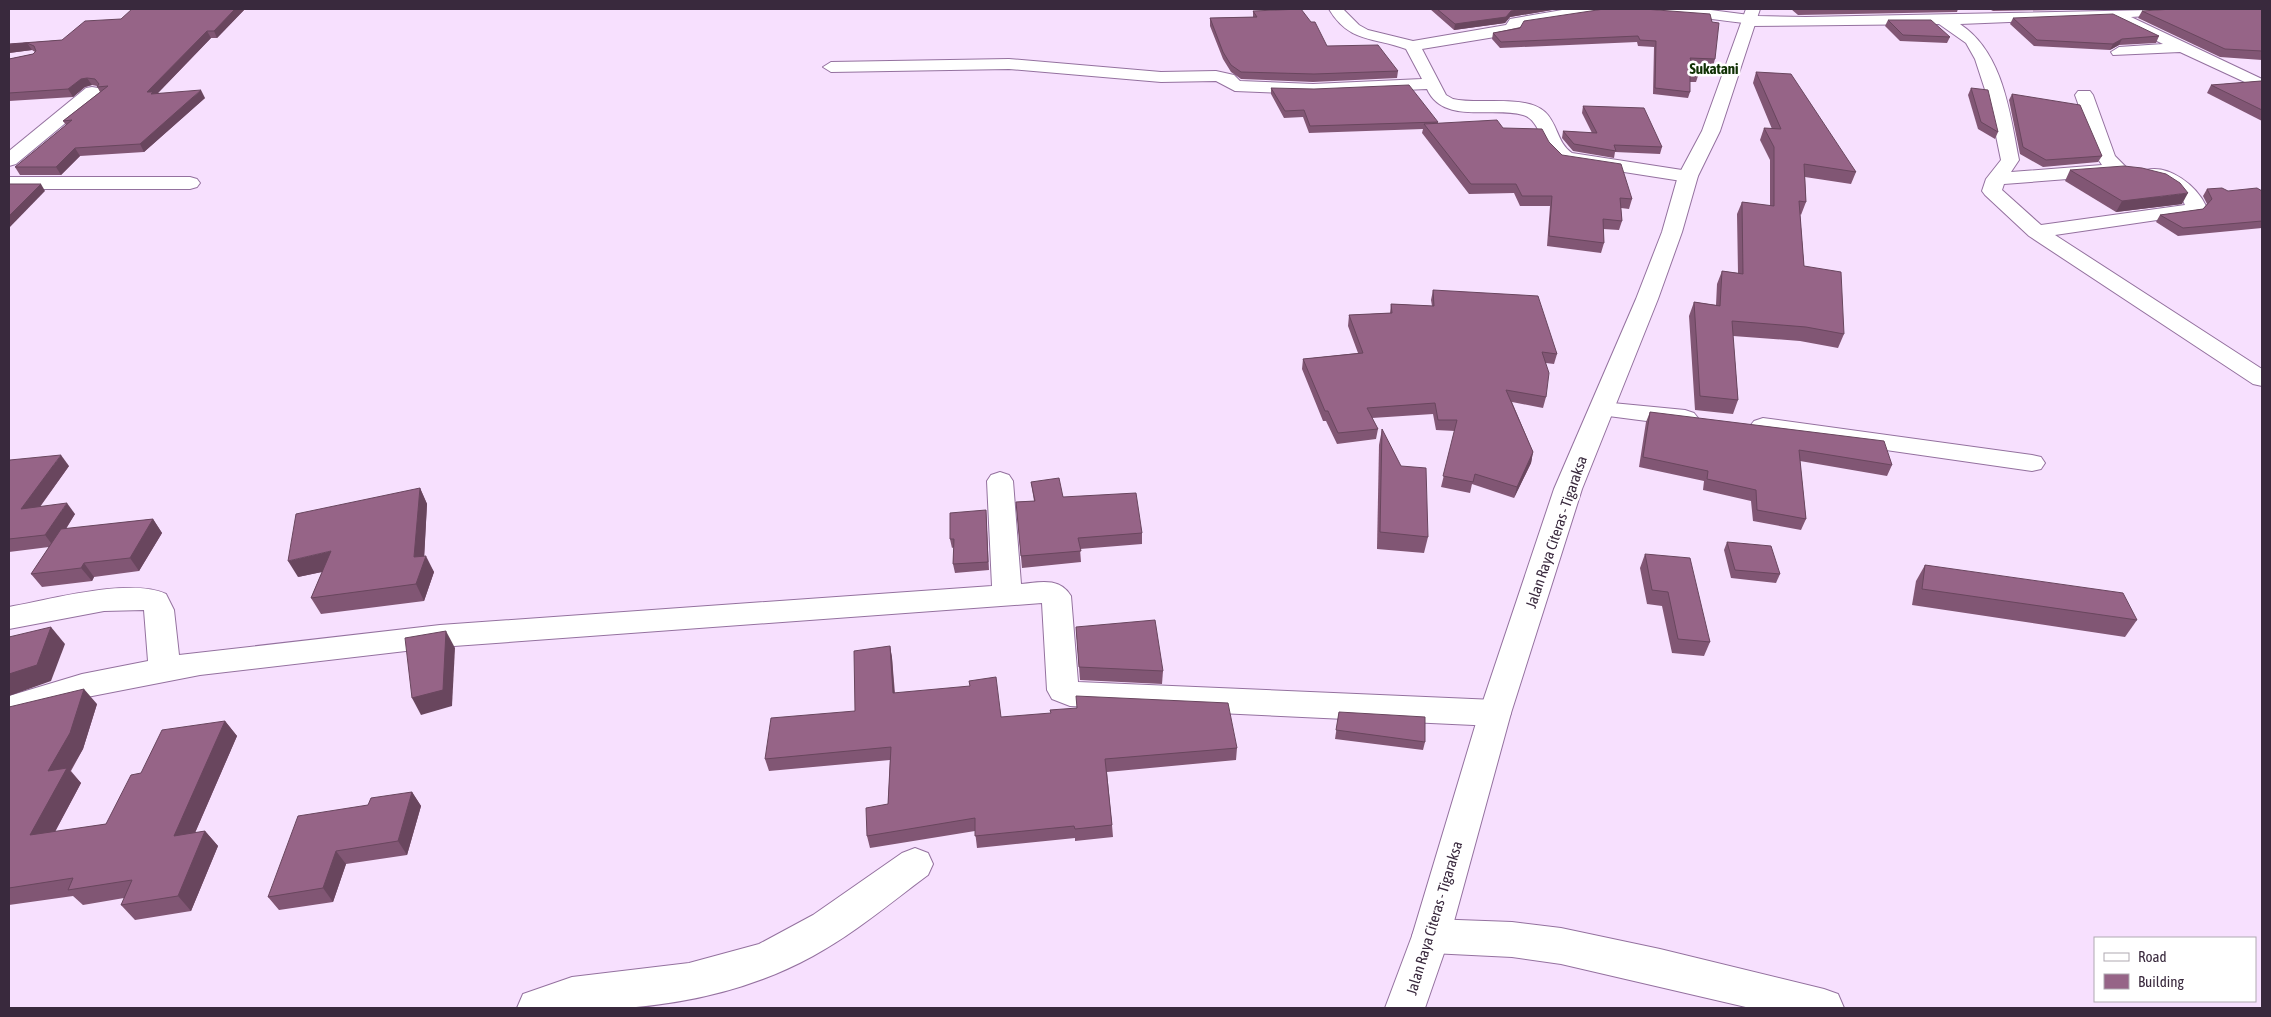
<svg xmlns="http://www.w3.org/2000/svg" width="2271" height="1017" viewBox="0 0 2271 1017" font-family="'Asap Condensed',sans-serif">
	<rect width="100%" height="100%" fill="#f7e0fe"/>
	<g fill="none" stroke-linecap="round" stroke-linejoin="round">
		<defs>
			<g id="minor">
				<path d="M1329,9H1343L1359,25L1368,30L1413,41L1506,25L1510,19L1568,9H1703L1757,16L1806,17L2201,9L2199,12L2194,13L2131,17L2262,79V90L2180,52L2113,55L2111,52L2119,47L2163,44L2110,18L1960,24C2003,52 2010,113 2019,160L2011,172L2102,165L2098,159L2075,95L2078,91H2090L2093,95L2115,156L2127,168L2125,172L2106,176L2004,184L2002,190L2041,225L2185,205C2178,185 2153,187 2143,174L2146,170C2169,164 2197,186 2206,206L2198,214L2055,235L2262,369V386L2253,384L2029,236L1985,195L1982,191L1986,179L2001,160L1989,102L1975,59L1966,43L1939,24L1750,26L1744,23C1690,16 1636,10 1582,15C1562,18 1542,22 1522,25L1518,32L1513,34L1422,49L1446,95L1453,99C1479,105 1525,94 1545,112C1558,124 1557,143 1572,153L1695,172L1698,176L1695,180L1688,182L1560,162C1541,149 1541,120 1523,115C1493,106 1443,125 1427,89L1313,94L1235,91L1216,81L1161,82L1009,69L831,72L823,67L831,62L1009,59L1161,72L1216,71L1234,75L1240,81L1313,84L1422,79L1406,49C1374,37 1349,43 1329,9Z"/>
				<path d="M92,87L98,88L101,92L98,96L16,164L9,166V151L86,88Z"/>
				<path d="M9,177H190L197,179L200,183L197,187L190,189H9Z"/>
				<path d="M1602,402L1685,410L1694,413L1698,418L1694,423L1685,426L1593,414L1590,409L1593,404Z"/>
				<path d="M1763,418L2032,455L2041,457L2045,463L2041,469L2032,471L1754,431L1750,426L1754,421Z"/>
				<path d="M1000,472L1009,475L1013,481L1021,584C1040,582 1060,577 1071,596L1078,682L1495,700L1507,704L1511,713L1507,722L1495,726L1070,706L1052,699L1047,690L1042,603L440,647L200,675L82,698L9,722V696L82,674L148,661L144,610L104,611L9,629V607C49,600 130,577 166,594L174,610L179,655L440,625L992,586L987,481L991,475Z"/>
				<path d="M915,848L928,853L933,864L928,875C890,903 854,934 813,956C724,1005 617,1015 517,1008L523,994L572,977L689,963L759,944L813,915L902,853Z"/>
				<path d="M1431,919L1512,922L1561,928L1660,949L1824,989L1838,994L1844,1008H1750L1561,964L1512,957L1431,953L1417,948L1412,936L1417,924Z"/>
			</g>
			<path id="major" d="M1746,9H1760L1720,131L1698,176L1682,232L1658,299L1582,489L1511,713L1450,936L1425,1008H1385L1412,936L1479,713L1554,489L1636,299L1662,232L1678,176L1702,131Z"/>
		</defs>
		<!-- minor casing -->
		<use href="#minor" stroke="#94719f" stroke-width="2"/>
		<!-- major casing -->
		<use href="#major" stroke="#94719f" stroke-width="2"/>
		<!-- minor -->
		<use href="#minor" fill="#fff" fill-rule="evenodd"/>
		<!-- major -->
		<use href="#major" fill="#fff" fill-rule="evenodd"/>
	</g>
	<!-- wall -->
	<g fill="#815674">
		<path d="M245,9L217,38H211L158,93L205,98L144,152L80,156L61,175H20L15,167L66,125L63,121L100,92L97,86L92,85L85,87L73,97L9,101V59L33,54L35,52L32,50L9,53V44L62,40L121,19Z"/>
		<path d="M1430,9H1558L1510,17L1505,23L1454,30Z"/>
		<path d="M1604,9L1715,59L1713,66L1693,64L1698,76L1696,82H1690V92L1688,98L1653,94L1654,47L1638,46L1637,42L1500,48L1492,39L1493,33Z"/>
		<path d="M1791,9H1958L1957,12L1798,15Z"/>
		<path d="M1989,9H2120L1993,11Z"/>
		<path d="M2262,9V60L2220,57L2138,18L2142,11Z"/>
		<path d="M1253,11L1327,46L1398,71L1397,78L1313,82L1241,79L1231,72L1223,59L1210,26V18L1253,17Z"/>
		<path d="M2013,18L2159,36L2156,43L2119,45L2110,50L2034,46L2010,24Z"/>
		<path d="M1888,20L1950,37L1947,43L1900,41L1885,26Z"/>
		<path d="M1756,72L1856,172L1851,184L1805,177L1806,202L1801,215L1800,214L1804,266L1844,334L1838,348L1800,341L1733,336L1738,400L1733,414L1695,410L1689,316L1694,302L1716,305L1717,284L1722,271L1738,273L1737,214L1742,202L1770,206V160L1760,140L1764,128L1772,129L1753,83Z"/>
		<path d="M2262,81V121L2207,93L2211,85Z"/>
		<path d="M1271,88L1438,122V123L1503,128L1549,142L1562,155L1632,199L1629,209L1621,208L1622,221L1619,230L1603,229L1604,243L1601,253L1547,246L1550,206H1520L1514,193L1469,194L1422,133L1423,129L1309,133L1303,117L1284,118L1271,94Z"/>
		<path d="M1971,88L1998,132L1995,139L1978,129L1968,95Z"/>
		<path d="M2012,94L2102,156L2098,162L2043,167L2020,154L2009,100Z"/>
		<path d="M1583,106L1662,147L1660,154L1615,152L1614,158L1573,151L1562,138L1563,131L1592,133L1582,113Z"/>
		<path d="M2070,170L2182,204L2116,212L2065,181Z"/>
		<path d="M2207,189L2228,191H2262V228L2178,236L2156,222L2160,215L2203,209L2207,204L2203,196Z"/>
		<path d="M1433,290L1557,354L1554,364L1546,363V397L1543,408L1512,402L1533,452L1531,463L1514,498L1472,484L1470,493L1441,487L1455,431L1436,430L1433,414L1372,418L1378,429L1376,439L1337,444L1326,421H1323L1302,369L1303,359L1358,353L1348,326L1349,315L1390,313L1391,304L1432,306L1431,300Z"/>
		<path d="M1650,412L1892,465L1887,476L1800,461L1806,519L1801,530L1753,521L1751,501L1703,490L1704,481L1639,467L1646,422Z"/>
		<path d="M1382,429L1428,537L1424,553L1377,549L1379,445Z"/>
		<path d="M9,462L69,466L40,507L75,514L66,529L153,519L162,533L139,571L94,577L92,581L42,587L31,574L49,547L9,552Z"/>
		<path d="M1031,482L1142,533V544L1080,549L1081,562L1022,568L1016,502L1034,501Z"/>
		<path d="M420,488L427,504L424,556L434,572L424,601L321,614L311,598L322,572L298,577Z"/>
		<path d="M986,510L989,570L955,573L953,564L954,547L952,548L950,539Z"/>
		<path d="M1727,542L1780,574L1776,583L1731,578L1724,550Z"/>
		<path d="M1645,554L1710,642L1704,656L1672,653L1662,606L1647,604L1640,568Z"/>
		<path d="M1925,565L2137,620L2125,637L1912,605L1916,581Z"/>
		<path d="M1076,627L1163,671L1162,684L1080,680Z"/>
		<path d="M890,646L892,658L895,693L1001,717L1237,748L1236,760L1107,772L1112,825L1113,837L1075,841V838L977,848L975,831L870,848L867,836L888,804L890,760L769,771L765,759L855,711Z"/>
		<path d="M97,704L83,749L71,771L81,783L55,832L106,824L141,773L225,721L237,736L195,833L205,831L218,846L191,911L135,920L121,905L124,898L83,905L73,896L9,905V707Z"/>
		<path d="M1339,712L1425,742L1423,750L1335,739Z"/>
		<path d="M412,792L421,806L407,855L346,864L333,902L279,910L268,897L368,805Z"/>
	</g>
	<!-- shaded-wall -->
	<g fill="#69465e">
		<path d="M235,9H245L217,38L214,31Z"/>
		<path d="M1525,9H1558L1510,17L1505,23L1454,30L1455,24L1511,11Z"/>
		<path d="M207,31L211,38L155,96L147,92Z"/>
		<path d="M2122,39L2119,45L2110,50L2113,44Z"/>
		<path d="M27,43L32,50L9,53V45Z"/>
		<path d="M87,78L92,85L85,87L73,97L68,89L81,79Z"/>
		<path d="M201,90L205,98L144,152L140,144Z"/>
		<path d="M75,148L80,156L61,175L56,167Z"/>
		<path d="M41,184L45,191L9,228V216Z"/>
		<path d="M2188,193L2182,204L2116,212L2122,201Z"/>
		<path d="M1533,452L1531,463L1514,498L1517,487Z"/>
		<path d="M61,455L69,466L30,520L21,509Z"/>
		<path d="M420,488L427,504L424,561L426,556L434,572L424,601L416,584L414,557Z"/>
		<path d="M67,503L75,514L54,547L45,535Z"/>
		<path d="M153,519L162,533L139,571L130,558Z"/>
		<path d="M331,551L340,568L298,577L288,561Z"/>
		<path d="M84,563L94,577L92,581L81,568Z"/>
		<path d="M51,627L65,644L51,681L9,696V674Z"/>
		<path d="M446,631L455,648L452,706L421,715L412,698Z"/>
		<path d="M890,646L892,658L895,705L893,693Z"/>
		<path d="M84,689L97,704L83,749L70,771L81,783L45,850L30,835L48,771Z"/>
		<path d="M225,721L237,736L187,851L174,836Z"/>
		<path d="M412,792L421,806L407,855L398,841Z"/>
		<path d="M205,831L218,846L191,911L178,896Z"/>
		<path d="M336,851L346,864L333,902L323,888Z"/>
	</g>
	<!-- building -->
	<g fill="#966487" stroke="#69465e">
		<path d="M132,9H235L214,31H207L147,92H153L151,94L201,90L140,144L75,148L56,167H15L72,120L63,121L108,86L97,87L99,84L95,79L87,78L81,79L68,89L9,93V59L33,54L36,51L34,46L27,43L9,45V44L62,40L85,21L121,19Z"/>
		<path d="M1301,9L1311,22H1315L1327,46L1378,45L1398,71L1314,74L1241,72L1231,65L1223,52L1210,18L1257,17L1253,11Z"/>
		<path d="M1437,9H1525L1511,11L1506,17L1455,24Z"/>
		<path d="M1604,9H1644L1710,14L1712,22L1719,23L1715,59L1690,58L1698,76L1690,75V92L1655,88L1656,41L1640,40L1638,36L1501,42L1493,33L1520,28L1524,21Z"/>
		<path d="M2173,9H2262V51L2225,49L2142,11Z"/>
		<path d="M2113,14L2159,36L2122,39L2113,44L2037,40L2013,18Z"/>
		<path d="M1888,20H1931L1950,37L1903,35Z"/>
		<path d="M1756,72L1791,74L1856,172L1804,164L1806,202L1799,201L1804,266L1841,272L1844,334L1806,327L1732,321L1738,400L1700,396L1694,302L1720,306L1722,271L1743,274L1742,202L1774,206V147L1764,128L1781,129Z"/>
		<path d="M2261,81H2262V110L2211,85Z"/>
		<path d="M1409,85L1438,122L1310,126L1304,110L1285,111L1271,88L1314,89Z"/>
		<path d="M1971,88L1988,90L1998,132L1981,122Z"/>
		<path d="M2012,94L2080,105L2102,156L2046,160L2023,147Z"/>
		<path d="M1583,106L1644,108L1662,147L1614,145L1616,151L1574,144L1563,131L1597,133Z"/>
		<path d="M1497,120L1503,128L1542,129L1549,142L1562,155L1621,164L1632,199L1620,198L1622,221L1603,219L1604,243L1549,236L1552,196H1522L1516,184H1471L1424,124Z"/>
		<path d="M2124,166L2142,168L2166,174L2180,183L2188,193L2122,201L2070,170Z"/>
		<path d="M9,184H41L9,216Z"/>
		<path d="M2222,188L2228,191L2257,188L2262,191V221L2183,228L2160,215L2203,209L2212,199L2207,189Z"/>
		<path d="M1433,290L1538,296L1557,354L1542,352L1549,373L1546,397L1506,390L1533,452L1517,487L1475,474L1473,482L1443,476L1457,420H1438L1435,403L1367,408L1378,429L1338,433L1328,411H1325L1303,359L1363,353L1349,315L1392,313L1391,304L1434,306Z"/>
		<path d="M1650,412L1884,441L1892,465L1799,450L1806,519L1757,510L1756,490L1707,479L1708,471L1643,457Z"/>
		<path d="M1382,429L1401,466L1426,468L1428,537L1380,532Z"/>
		<path d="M61,455L21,509L67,503L45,535L9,539V462L10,460Z"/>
		<path d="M1059,478L1063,497L1136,493L1142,533L1078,538L1081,551L1021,556L1016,502L1035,501L1031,482Z"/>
		<path d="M420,488L414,557L426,556L416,584L311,598L331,551L288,561L296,514Z"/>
		<path d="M986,510L988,562L953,564L954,539H950V513Z"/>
		<path d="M153,519L130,558L84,563L81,568L31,574L61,529Z"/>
		<path d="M1727,542L1771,546L1780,574L1735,570Z"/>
		<path d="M1645,554L1690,558L1710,642L1678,639L1668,592L1652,590Z"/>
		<path d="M1925,565L2123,593L2137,620L1922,589Z"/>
		<path d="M1155,620L1163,671L1079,667L1076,627Z"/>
		<path d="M51,627L37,665L9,674V637Z"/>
		<path d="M446,631L443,690L412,698L405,638Z"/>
		<path d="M890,646L893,693L970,686L969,681L996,677L1001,717L1051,713L1050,710L1077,708L1076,696L1228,703L1237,748L1105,759L1112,825L1075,829L1074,826L975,836V818L867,836L866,808L888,804L891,747L765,759L771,718L855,711L854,651Z"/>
		<path d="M84,689L70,733L48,771L67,768L30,835L106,824L131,775L141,773L162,730L225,721L174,836L205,831L178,896L121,905L132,880L68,890L73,878L9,888V707Z"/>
		<path d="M1339,712L1425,717V742L1336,730Z"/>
		<path d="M412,792L398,841L336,851L323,888L268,897L298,816L368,805L371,798Z"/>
	</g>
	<g text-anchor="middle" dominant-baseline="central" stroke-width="5" stroke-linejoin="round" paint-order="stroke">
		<!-- far-quarter labels -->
		<g font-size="15" font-weight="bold" fill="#113205" stroke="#fff">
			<text x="1714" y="68">Sukatani</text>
		</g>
		<!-- street labels -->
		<g font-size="15" fill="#39293d" stroke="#fff">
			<text transform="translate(1556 532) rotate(-71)">Jalan Raya Citeras - Tigaraksa</text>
			<text transform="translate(1434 918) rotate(-73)">Jalan Raya Citeras - Tigaraksa</text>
		</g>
	</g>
	<!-- border -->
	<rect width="2271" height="1017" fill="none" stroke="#39293d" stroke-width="20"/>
	<!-- legend -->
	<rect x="2094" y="937" width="162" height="65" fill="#ffffff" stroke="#b0a9b1"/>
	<rect x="2104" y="953" width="25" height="8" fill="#ffffff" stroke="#b0a9b1"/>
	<text x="2138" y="962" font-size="15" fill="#39293d">Road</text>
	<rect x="2104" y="974" width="25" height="15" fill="#966487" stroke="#b0a9b1"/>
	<text x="2138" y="987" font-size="15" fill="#39293d">Building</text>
</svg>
